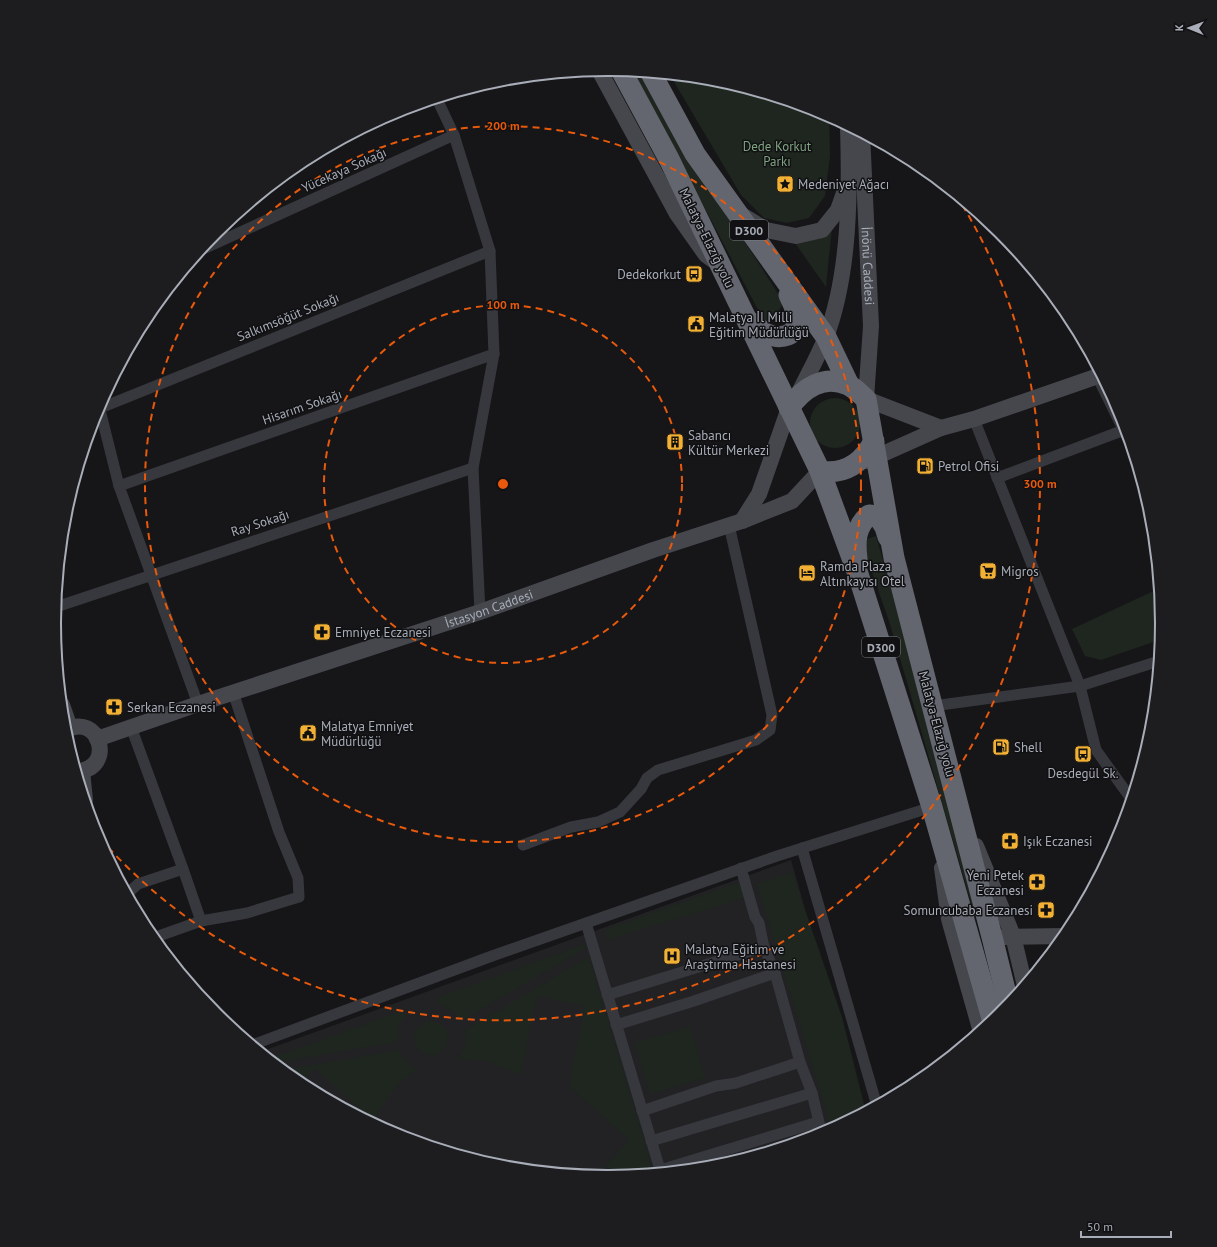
<svg xmlns="http://www.w3.org/2000/svg" width="1217" height="1247" viewBox="0 0 1217 1247" font-family="'PT Sans',sans-serif">
	<rect width="100%" height="100%" fill="#161618"/>
	<!-- built -->
	<path fill="#222225" d="M791,860L863,1113L820,1136L716,1167L608,1178L500,1167L396,1136L300,1084L260,1052Z"/>
	<!-- green -->
	<g fill="#1e261f">
		<path d="M633,71L645,73L698,168L784,303L767,327Z"/>
		<path d="M670,75L717,80L821,111L829,115L830,156L825,196L809,218L787,223L764,218L741,195Z"/>
		<path d="M832,227L826,287L795,243Z"/>
		<circle cx="835" cy="423" r="25"/>
		<path d="M876,536L983,913L975,916L890,624L861,541Z"/>
		<path d="M1160,588L1163,624L1162,639L1101,660L1085,656L1072,629Z"/>
		<path d="M792,872L842,1017L866,1112L832,1130L757,884Z"/>
		<path d="M740,882L746,897L608,940L604,930Z"/>
		<path d="M585,944L586,948L461,1021L452,1010L438,1004L437,998Z"/>
		<path d="M589,957L654,1173L608,1178L596,1177L629,1140L569,1086L585,1006L537,996L520,1075L488,1061L459,1059L466,1042L465,1030Z"/>
		<path d="M404,1010L406,1015L398,1027L397,1042L274,1063L269,1059Z"/>
		<circle cx="431" cy="1038" r="17"/>
		<path d="M690,1026L705,1078L650,1094L635,1043Z"/>
		<path d="M399,1050L406,1061L418,1070C397,1082 385,1100 373,1121L315,1068L300,1084L283,1070Z"/>
	</g>
	<g fill="none" stroke-linecap="round" stroke-linejoin="round">
		<!-- street -->
		<g stroke="#37383d" stroke-width="11">
			<path d="M437,99L454,135L490,251L494,354L473,468L480,612"/>
			<path d="M201,250L454,135"/>
			<path d="M1097,376L1130,443"/>
			<path d="M99,406L119,486L198,704"/>
			<path d="M98,409L490,251"/>
			<path d="M974,419L1080,686L1096,750L1132,800"/>
			<path d="M997,478L1124,430"/>
			<path d="M119,486L494,354"/>
			<path d="M56,607L473,468"/>
			<path d="M933,706L1080,686L1159,661"/>
			<path d="M523,845L571,827L598,822L620,812L641,789L647,778L658,770L756,740L770,730L772,715L729,525"/>
			<path d="M802,848L877,1106"/>
			<path d="M741,868L755,917L759,923L764,947L775,973L800,1062L812,1093L822,1135"/>
			<path d="M183,869L201,921"/>
			<path d="M127,894L138,884L183,869L131,727"/>
			<path d="M586,923L661,1173"/>
			<path d="M153,938L201,921L247,913L299,897L298,878L279,832L233,692"/>
			<path d="M607,995L764,947"/>
			<path d="M616,1025L694,1001L775,973"/>
			<path d="M252,1045L492,956L777,856L932,807"/>
			<path d="M642,1111L716,1086L736,1083L800,1062"/>
			<path d="M651,1141L812,1093"/>
			<path d="M660,1170L818,1122"/>
		</g>
		<!-- secondary -->
		<g stroke="#45474d" stroke-width="16">
			<path d="M599,70L677,214L706,255L713,260"/>
			<path id="s1" d="M862,133L871,326L866,399L941,428"/>
			<path d="M742,215L766,230L796,236L822,230L838,210L844,193"/>
			<path d="M798,395C807,376 818,357 826,337C850,273 850,193 848,126"/>
			<path d="M867,461L941,428L974,419L1101,375"/>
			<path d="M742,521L759,494L789,408"/>
			<path d="M62,705L70,728"/>
			<path d="M65,731C100,710 116,770 77,771"/>
			<path id="s2" d="M97,739L198,704L480,612L653,550L742,521L792,501L820,471"/>
			<path d="M82,771L85,800"/>
			<path d="M976,846L1013,936L1025,986"/>
			<path d="M942,868L949,919L981,1032"/>
			<path d="M1004,937L1066,936"/>
		</g>
		<!-- highway -->
		<g stroke="#63666e" stroke-width="21">
			<path d="M621,70L669,159L820,471L858,574L932,807L993,1022"/>
			<path d="M651,73L695,154L826,337L849,385"/>
			<path d="M747,320C753,324 759,329 765,333C780,341 800,336 797,316C796,309 792,301 789,295"/>
			<path d="M789,408C803,388 824,374 848,385C855,388 860,394 866,399L894,558L992,937L1009,1006"/>
			<path d="M820,471C845,475 863,462 874,441"/>
			<path d="M857,559C855,542 855,527 869,515L878,516L885,527L888,537"/>
		</g>
	</g>
	<!-- distance rings -->
	<g fill="none" stroke="#e8590c" stroke-width="2" stroke-dasharray="7 5">
		<circle cx="503" cy="484" r="179"/>
		<circle cx="503" cy="484" r="358"/>
		<path d="M956 195A537 537 0 0 1 98 836"/>
	</g>
	<!-- icons -->
	<defs>
		<symbol id="sight-square" viewBox="-11 -11 22 22"><rect x="-9" y="-9" width="18" height="18" rx="4" fill="#f2b134" stroke="#111113"/><path d="M0-6L1.8-2.2L6-1.7L2.9 1.2L3.7 5.4L0 3.3L-3.7 5.4L-2.9 1.2L-6-1.7L-1.8-2.2Z" fill="#111"/></symbol>
		<symbol id="bus-square" viewBox="-11 -11 22 22"><rect x="-9" y="-9" width="18" height="18" rx="4" fill="#f2b134" stroke="#111113"/><path d="M-5-6H5V4H4V6H2V4H-2V6H-4V4H-5ZM-3.5-4V0h7V-4ZM-3.5 1.2v1.5H-2V1.2ZM2 1.2v1.5H3.5V1.2Z" fill="#111"/></symbol>
		<symbol id="civic-square" viewBox="-11 -11 22 22"><rect x="-9" y="-9" width="18" height="18" rx="4" fill="#f2b134" stroke="#111113"/><path d="M-.6-6.5H3V-4.5H.6V-3L4-1V1h2V6H-6V1h2V-1L-.6-3ZM-1.2 2.5V6h2.4V2.5Z" fill="#111"/></symbol>
		<symbol id="building-square" viewBox="-11 -11 22 22"><rect x="-9" y="-9" width="18" height="18" rx="4" fill="#f2b134" stroke="#111113"/><path d="M-4-6H4V6H1V3H-1V6H-4ZM-2.5-4.3h1.7v1.8h-1.7ZM.8-4.3h1.7v1.8H.8ZM-2.5-1h1.7V.8h-1.7ZM.8-1h1.7V.8H.8Z" fill="#111"/></symbol>
		<symbol id="fuel-square" viewBox="-11 -11 22 22"><rect x="-9" y="-9" width="18" height="18" rx="4" fill="#f2b134" stroke="#111113"/><path d="M-5.5-6h7V0h2V4h1.3V-2.5L3-4.5l.8-.8L6-3V5H2.5V1h-1V6h-7ZM-4.2-4.7v3.2H.2V-4.7Z" fill="#111"/></symbol>
		<symbol id="supermarket-square" viewBox="-11 -11 22 22"><rect x="-9" y="-9" width="18" height="18" rx="4" fill="#f2b134" stroke="#111113"/><path d="M-6-5.5h2.5l.6 2H6L4.5 2H-2.5L-4.4-4H-6ZM-1.5 3.2a1.3 1.3 0 1 0 .1 0ZM3 3.2a1.3 1.3 0 1 0 .1 0Z" fill="#111"/></symbol>
		<symbol id="hotel-square" viewBox="-11 -11 22 22"><rect x="-9" y="-9" width="18" height="18" rx="4" fill="#f2b134" stroke="#111113"/><path d="M-6-4.5h1.5V1H6V5H4.5V3h-9V5H-6ZM-4 0a1.8 1.8 0 1 1 3.6 0ZM.5 0V-2.5h3Q6-2.5 6 0Z" fill="#111"/></symbol>
		<symbol id="pharmacy-square" viewBox="-11 -11 22 22"><rect x="-9" y="-9" width="18" height="18" rx="4" fill="#f2b134" stroke="#111113"/><path d="M-2-6h4v4h4v4h-4v4h-4v-4h-4v-4h4Z" fill="#111"/></symbol>
		<symbol id="hospital-square" viewBox="-11 -11 22 22"><rect x="-9" y="-9" width="18" height="18" rx="4" fill="#f2b134" stroke="#111113"/><path d="M-5-5h3v3.5h4V-5h3V5h-3V1.5h-4V5h-3Z" fill="#111"/></symbol>
	</defs>
	<g fill-rule="evenodd">
		<use href="#sight-square" x="775" y="174" width="20" height="20"/>
		<use href="#bus-square" x="684" y="264" width="20" height="20"/>
		<use href="#civic-square" x="686" y="314" width="20" height="20"/>
		<use href="#building-square" x="665" y="432" width="20" height="20"/>
		<use href="#fuel-square" x="915" y="456" width="20" height="20"/>
		<use href="#supermarket-square" x="978" y="561" width="20" height="20"/>
		<use href="#hotel-square" x="797" y="563" width="20" height="20"/>
		<use href="#pharmacy-square" x="312" y="622" width="20" height="20"/>
		<use href="#pharmacy-square" x="104" y="697" width="20" height="20"/>
		<use href="#civic-square" x="298" y="723" width="20" height="20"/>
		<use href="#fuel-square" x="991" y="737" width="20" height="20"/>
		<use href="#bus-square" x="1073" y="744" width="20" height="20"/>
		<use href="#pharmacy-square" x="1000" y="831" width="20" height="20"/>
		<use href="#pharmacy-square" x="1027" y="872" width="20" height="20"/>
		<use href="#pharmacy-square" x="1036" y="900" width="20" height="20"/>
		<use href="#hospital-square" x="662" y="946" width="20" height="20"/>
	</g>
	<g text-anchor="middle" dominant-baseline="central" stroke-width="3" stroke-linejoin="round" paint-order="stroke">
		<!-- shield labels -->
		<g fill="#111113" stroke="#7b7e86" stroke-width="1">
			<rect x="730" y="220" width="38" height="20" rx="3"/>
			<rect x="862" y="637" width="38" height="20" rx="3"/>
		</g>
		<g font-size="12" font-weight="bold" fill="#a8adb8">
			<text x="749" y="230">D300</text>
			<text x="881" y="647">D300</text>
		</g>
		<!-- park labels -->
		<g font-size="13" fill="#7fa381" stroke="#111113">
			<text x="777" y="146">Dede Korkut<tspan x="777" dy="15">Parkı</tspan></text>
		</g>
		<!-- street labels -->
		<g font-size="13" fill="#a8adb8" stroke="#111113">
			<text transform="translate(344 170) rotate(-24)">Yücekaya Sokağı</text>
			<text transform="translate(707 238) rotate(64)">Malatya-Elazığ yolu</text>
			<text stroke="none"><textPath href="#s1" startOffset="133">İnönü Caddesi</textPath></text>
			<text transform="translate(288 317) rotate(-22)">Salkımsöğüt Sokağı</text>
			<text transform="translate(302 407) rotate(-19)">Hisarım Sokağı</text>
			<text transform="translate(260 523) rotate(-18)">Ray Sokağı</text>
			<text stroke="none"><textPath href="#s2" startOffset="413">İstasyon Caddesi</textPath></text>
			<text transform="translate(937 724) rotate(75)">Malatya-Elazığ yolu</text>
		</g>
		<!-- poi labels -->
		<g font-size="13" fill="#a8adb8" stroke="#111113" text-anchor="start">
			<text x="798" y="184">Medeniyet Ağacı</text>
			<text x="681" y="274" text-anchor="end">Dedekorkut</text>
			<text x="709" y="317">Malatya İl Milli<tspan x="709" dy="15">Eğitim Müdürlüğü</tspan></text>
			<text x="688" y="435">Sabancı<tspan x="688" dy="15">Kültür Merkezi</tspan></text>
			<text x="938" y="466">Petrol Ofisi</text>
			<text x="820" y="566">Ramda Plaza<tspan x="820" dy="15">Altınkayısı Otel</tspan></text>
			<text x="1001" y="571">Migros</text>
			<text x="335" y="632">Emniyet Eczanesi</text>
			<text x="127" y="707">Serkan Eczanesi</text>
			<text x="321" y="726">Malatya Emniyet<tspan x="321" dy="15">Müdürlüğü</tspan></text>
			<text x="1014" y="747">Shell</text>
			<text x="1083" y="773" text-anchor="middle">Desdegül Sk.</text>
			<text x="1023" y="841">Işık Eczanesi</text>
			<text x="1024" y="875" text-anchor="end">Yeni Petek<tspan x="1024" dy="15">Eczanesi</tspan></text>
			<text x="1033" y="910" text-anchor="end">Somuncubaba Eczanesi</text>
			<text x="685" y="949">Malatya Eğitim ve<tspan x="685" dy="15">Araştırma Hastanesi</tspan></text>
		</g>
	</g>
	<!-- crop -->
	<path d="M0 0H1217V1247H0ZM61 623a547 547 0 1 1 1094 0a547 547 0 1 1-1094 0Z" fill="#1d1d20" fill-rule="evenodd"/>
	<path fill="none" stroke="#a8adb8" stroke-width="2" d="M61 623a547 547 0 1 1 1094 0a547 547 0 1 1-1094 0Z"/>
	<circle cx="503" cy="484" r="6" fill="#e8590c" stroke="#111113" stroke-width="2"/>
	<g font-size="12" text-anchor="middle" font-weight="bold" fill="#e8590c" stroke="#111113" stroke-width="3" stroke-linejoin="round" paint-order="stroke">
		<text x="503" y="130">200 m</text>
		<text x="503" y="309">100 m</text>
		<text x="1040" y="488">300 m</text>
	</g>
	<!-- north arrow -->
	<g transform="translate(1189 28) rotate(271)" stroke="#111113" stroke-width="3" paint-order="stroke">
	<path d="M0-3L7 15L0 10L-7 15Z" fill="#a8adb8"/>
	<text y="-6" font-size="11" font-weight="bold" text-anchor="middle" fill="#a8adb8">K</text>
	</g>
	<!-- scale -->
	<path d="M1081 1231v6h90v-6" fill="none" stroke="#a8adb8" stroke-width="2"/>
	<text x="1087" y="1231" font-size="12" fill="#a8adb8" stroke="#111113" stroke-width="3" paint-order="stroke">50 m</text>
</svg>
